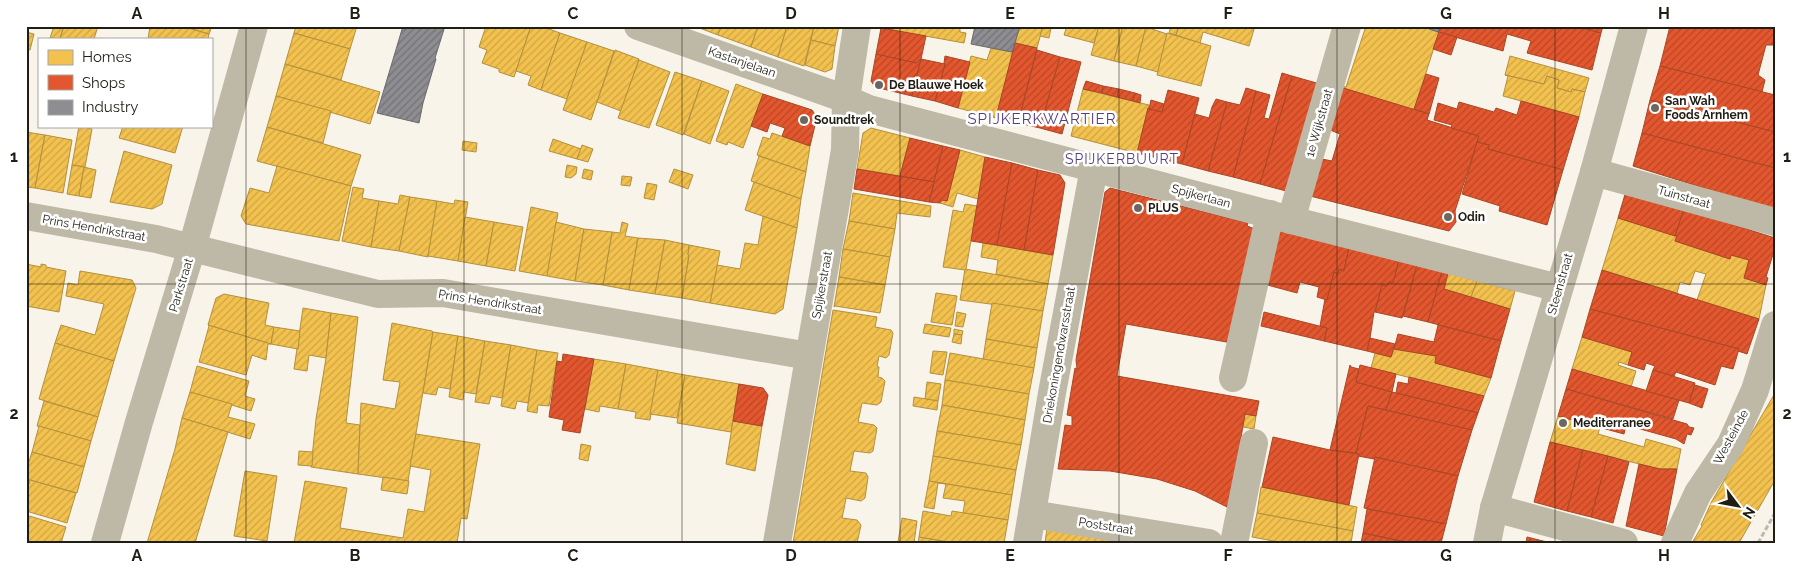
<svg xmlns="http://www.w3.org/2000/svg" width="1801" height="569" viewBox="0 0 1801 569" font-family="Raleway,sans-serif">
	<defs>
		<pattern id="homes-hatch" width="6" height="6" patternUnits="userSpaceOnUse" patternTransform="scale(1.25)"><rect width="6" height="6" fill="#f2c14e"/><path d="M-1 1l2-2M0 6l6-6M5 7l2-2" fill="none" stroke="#cfa543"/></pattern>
		<pattern id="shops-hatch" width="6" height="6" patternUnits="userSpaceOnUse" patternTransform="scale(1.25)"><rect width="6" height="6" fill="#e4572e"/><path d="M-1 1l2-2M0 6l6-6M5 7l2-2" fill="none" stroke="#b84726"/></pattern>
		<pattern id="industry-hatch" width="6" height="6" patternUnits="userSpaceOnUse" patternTransform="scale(1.25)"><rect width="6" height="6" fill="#8d8d92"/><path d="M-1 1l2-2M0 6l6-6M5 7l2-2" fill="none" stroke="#737376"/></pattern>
	</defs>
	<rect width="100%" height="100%" fill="#f8f4ea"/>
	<!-- homes -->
	<g fill="url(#homes-hatch)" stroke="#b3903d">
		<path d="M54,26L63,28L60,39L50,38Z"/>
		<path d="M64,26H98L94,39H60Z"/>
		<path d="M150,26H182L209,34L208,39H148Z"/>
		<path d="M182,26H212L209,34Z"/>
		<path d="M296,26H357L350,49L294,33Z"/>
		<path d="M486,26H531L514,77L499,72V69L482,63L487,50L479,47Z"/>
		<path d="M531,26H541L560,33L541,90L528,85L531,76L516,71Z"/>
		<path d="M694,26H721L718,35Z"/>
		<path d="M721,26H758L751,47L718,35Z"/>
		<path d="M758,26H787L778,57L751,47Z"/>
		<path d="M787,26H814L804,66L778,57Z"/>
		<path d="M814,26H839L835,46L811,40Z"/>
		<path d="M881,26H949L960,28V32L966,33L964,43L881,28Z"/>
		<path d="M1020,26H1043L1037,48L1015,43Z"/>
		<path d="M1043,26L1051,28L1049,38L1040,36Z"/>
		<path d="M1067,26H1099L1094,43L1064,35Z"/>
		<path d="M1099,26H1123L1114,61L1091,55Z"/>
		<path d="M1123,26L1146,27L1136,66L1114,61Z"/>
		<path d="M1171,26H1179L1176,35L1169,33Z"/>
		<path d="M1179,26H1255L1249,46L1203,32L1200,43L1176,35Z"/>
		<path d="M1366,26H1421L1439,32L1414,110L1340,87V86L1346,87Z"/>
		<path d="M1146,27L1167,34L1158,72L1136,66Z"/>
		<path d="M26,32L34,34L30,50L26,49Z"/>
		<path d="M294,33L350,49L341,80L285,64Z"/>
		<path d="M560,33L587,42L571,89H570L567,99L541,90Z"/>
		<path d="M1167,33L1211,46L1201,86L1157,75Z"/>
		<path d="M811,40L835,46L832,69L825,72L805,65Z"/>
		<path d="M587,42L614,51L591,120L563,110Z"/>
		<path d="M991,48L1013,52L996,118L958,108L971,56L987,60Z"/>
		<path d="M615,50L639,59L621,111L597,102Z"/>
		<path d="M1510,56L1589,78L1585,92L1572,89L1571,92L1557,88L1559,80L1547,76L1544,84L1505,75Z"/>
		<path d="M639,60L670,72L649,128L618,118Z"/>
		<path d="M285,64L380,92L370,124L276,96Z"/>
		<path d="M675,72L702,81L683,135L656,125Z"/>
		<path d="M1505,75L1544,84L1547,76L1559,80L1557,88L1571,92L1572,89L1585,92L1579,117L1503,96L1508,76Z"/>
		<path d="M702,81L729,91L710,144L684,134Z"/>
		<path d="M736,84L763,94L743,148L728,142L727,145L716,141Z"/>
		<path d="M1083,89L1149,105L1137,153L1071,136Z"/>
		<path d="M276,96L331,111L323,143L267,127Z"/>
		<path d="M79,126L92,129L85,167L72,165Z"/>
		<path d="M123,126H183L175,153L119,138Z"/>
		<path d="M267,127L361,155L351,186L257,161Z"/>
		<path d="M871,128L910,138L900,176L857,169L863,133Z"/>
		<path d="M26,132L45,135L35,188L26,187Z"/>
		<path d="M772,133L810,146L806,172L757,155L763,137L770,139Z"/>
		<path d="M45,135L72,140L63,193L35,188Z"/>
		<path d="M553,139L581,149L577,159L549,151Z"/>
		<path d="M463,141L477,143L476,152L462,150Z"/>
		<path d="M582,145L593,149L588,162L577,159Z"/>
		<path d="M960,150L985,157L978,199L957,193L953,207L940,203L942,200L947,201Z"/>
		<path d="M124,151L172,165L162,204L152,209L110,202Z"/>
		<path d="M759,156L806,172L801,199L751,181Z"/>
		<path d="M72,165L84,167L79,196L67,194Z"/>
		<path d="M567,165L577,167L576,174L571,178L565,177Z"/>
		<path d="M277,166L351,186L339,241L246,224L241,216L250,188L269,193Z"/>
		<path d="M84,167L96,170L91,198L79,196Z"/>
		<path d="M584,169L593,171L591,180L582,178Z"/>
		<path d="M674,169L693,175L688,189L669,182Z"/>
		<path d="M622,176L632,177L630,186L621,185Z"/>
		<path d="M754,182L801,199L797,228L745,210Z"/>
		<path d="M647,183L657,185L654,200L644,198Z"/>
		<path d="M353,187L364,189L362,198L379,201L371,247L342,241Z"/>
		<path d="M853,193L931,206L930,217L897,213L895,229L849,221Z"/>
		<path d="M400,195L410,197L399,251L371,247L379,201L398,204Z"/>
		<path d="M410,197L437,201L428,257L399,251Z"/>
		<path d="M455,200L468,202L458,261L428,256L437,201L454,204Z"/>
		<path d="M965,204L977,206L966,269L965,270L943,267L953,210L963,212Z"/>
		<path d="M531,207L558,213L547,276L519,271Z"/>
		<path d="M763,216L797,228L783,309L775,314L710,303L717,265L740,269L745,243L758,245Z"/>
		<path d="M465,217L494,222L486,266L458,261Z"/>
		<path d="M1618,218L1677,236L1675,241L1693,247L1730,259L1731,255L1749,260L1744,278L1766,285L1759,319L1697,300L1706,274L1695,271L1690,285L1680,282L1677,293L1602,270Z"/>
		<path d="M849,221L895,229L890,257L843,249Z"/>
		<path d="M494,222L523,227L515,271L486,266Z"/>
		<path d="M556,222L584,229L575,281L547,276Z"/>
		<path d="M622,222L628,224L625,236L638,238L629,290L603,285L612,232L620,233Z"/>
		<path d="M584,229L612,232L603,285L575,281Z"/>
		<path d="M638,238L665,240L655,294L629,290Z"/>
		<path d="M665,240L689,245L688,255L689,256L682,298L655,294Z"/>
		<path d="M983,243L1053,255L1048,284L996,274L998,260L981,257Z"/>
		<path d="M689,245L720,251L710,303L682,298L689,256L688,255Z"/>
		<path d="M843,249L890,257L885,285L839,277Z"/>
		<path d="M26,264L41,267V264L46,265V267L66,271L59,312L26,306Z"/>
		<path d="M965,269L1048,284L1043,311L960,300Z"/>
		<path d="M80,271L132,280L136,288L114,361L55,343L61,325L95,335L104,304L66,296L68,283L78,285Z"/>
		<path d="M1448,273L1477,281L1471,297L1444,289Z"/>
		<path d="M839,277L885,285L880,313L835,306L834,307Z"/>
		<path d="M1477,281L1515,291L1510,309L1471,297Z"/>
		<path d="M936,293L957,296L952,325L931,322Z"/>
		<path d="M224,294L269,303L265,325L274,327L271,344L208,325L216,298Z"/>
		<path d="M992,303L1043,311L1037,348L986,339Z"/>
		<path d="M303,308L331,313L326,358L309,355L307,371L294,369Z"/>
		<path d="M833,310L877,317L875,327L891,330L893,333L889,355L886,358L879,356L877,366L879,367L878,377L882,378L885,381L881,402L877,405L862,403L860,413L858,422L874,425L877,428L873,451L870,453L854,451L850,471L866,473L868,477L865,498L861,501L846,498L844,509L842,518L857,520L861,525L857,543H793Z"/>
		<path d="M957,312L966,314L963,327L955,326Z"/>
		<path d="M331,313L358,317L346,423L360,425L358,474L311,467L316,419L326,358Z"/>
		<path d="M392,323L432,331L433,332L408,481L358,474L361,403L395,409L400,382L383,380Z"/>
		<path d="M925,324L951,328L949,337L923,333Z"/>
		<path d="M208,325L271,344H268L266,360L252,355L246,375L199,362L209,326Z"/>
		<path d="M274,327L300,331L298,349L271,344Z"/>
		<path d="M954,329L963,331L962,335L954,334Z"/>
		<path d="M433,332L458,336L450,389L438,387L436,395L423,393Z"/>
		<path d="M954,334L962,335L961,344L952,342Z"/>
		<path d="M458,336L485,341L476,394L464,392L463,400L449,397Z"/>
		<path d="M1582,337L1632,352L1628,365L1619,362L1618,365L1636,371L1631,387L1572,369Z"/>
		<path d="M986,339L1037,348L1034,368L983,360Z"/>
		<path d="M485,341L511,345L502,398L491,396L489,404L475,402Z"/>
		<path d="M55,343L114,361L98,417L39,399Z"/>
		<path d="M511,345L537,350L528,403L517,401L515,409L501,406Z"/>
		<path d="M1394,349L1436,356L1435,363L1491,378L1484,396L1371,368L1375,353L1391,357Z"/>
		<path d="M537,350L558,353L549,406L538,405L537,413L527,411Z"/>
		<path d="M933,351L947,352L943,375L930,373Z"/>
		<path d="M950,353L1034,368L1029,394L945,380Z"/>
		<path d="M594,359L626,364L618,409L600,406L599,412L585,409Z"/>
		<path d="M626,364L658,370L650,420L635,418L636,412L618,409Z"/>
		<path d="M197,366L249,381L245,396L255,399L251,411L190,392Z"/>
		<path d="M658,370L685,375L677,418L650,414Z"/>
		<path d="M685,375L739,384L731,432L677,423Z"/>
		<path d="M945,380L1029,394L1025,420L942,405Z"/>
		<path d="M927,382L941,384L938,401L925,399Z"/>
		<path d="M190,392L232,404L228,417L255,424L250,439L182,418Z"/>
		<path d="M1775,393V480L1739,543H1692L1702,526L1701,525L1712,501Z"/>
		<path d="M914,397L938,401L937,410L913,406Z"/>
		<path d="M44,401L98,417L91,441L37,426Z"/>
		<path d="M942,405L1025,420L1021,445L937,431Z"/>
		<path d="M1245,414L1256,416L1254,429L1243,427Z"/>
		<path d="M1558,416L1600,427L1598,434L1644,447L1646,439L1681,449L1677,469H1660L1550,442Z"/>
		<path d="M182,418L228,432L195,543H147L175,449Z"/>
		<path d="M733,421L762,426L755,471L726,464Z"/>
		<path d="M39,426L91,441L84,467L32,452Z"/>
		<path d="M937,431L1021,445L1016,470L933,456Z"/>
		<path d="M416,434L480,444L467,519L461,518L457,543H294L305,481L347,488L340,528L403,538L408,509L424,512L431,470L410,466Z"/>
		<path d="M581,444L591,446L588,461L579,459Z"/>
		<path d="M299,451L313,452L312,466L298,465Z"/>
		<path d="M32,452L84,467L77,493L26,479V471Z"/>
		<path d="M933,456L1016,470L1012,495L929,481Z"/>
		<path d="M245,471L277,476L267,541L234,536Z"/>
		<path d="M383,477L409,481L407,494L381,490Z"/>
		<path d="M30,480L76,493L67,523L26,511V493Z"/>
		<path d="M929,481L1012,495L1008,520L963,513L965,501L943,498L946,484L938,483L934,509L924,507Z"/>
		<path d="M1261,487L1357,507L1353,531L1257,513Z"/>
		<path d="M923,511L951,516L952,511L1008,520L1004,543H953L919,537Z"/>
		<path d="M1257,513L1353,531L1351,543H1284L1252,537Z"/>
		<path d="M26,515L66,527L61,543H26Z"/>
		<path d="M902,518L917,521L914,543L898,542Z"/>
		<path d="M1047,528L1133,543H1045Z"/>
		<path d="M919,537L953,543H918Z"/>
	</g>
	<!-- shops -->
	<g fill="url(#shops-hatch)" stroke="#a94626">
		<path d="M1440,26H1576L1601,33L1592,70L1527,53L1531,41L1507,34L1503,51L1438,32Z"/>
		<path d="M1576,26H1603L1601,33Z"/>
		<path d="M1670,26H1775V45H1766L1758,75L1765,80L1762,92L1660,66Z"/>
		<path d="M881,28L926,36L921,59L916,63L876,54Z"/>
		<path d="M1439,32L1457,37L1451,55L1433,49Z"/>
		<path d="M1015,43L1037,48L1018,123L996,117Z"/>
		<path d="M1037,50L1060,57L1040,128L1018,123Z"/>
		<path d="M876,54L916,63L921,59L912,96L875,87L871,81Z"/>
		<path d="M945,56L970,62L958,108L935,101L945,64L944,63Z"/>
		<path d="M1060,57L1081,62L1062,134L1040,128Z"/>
		<path d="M921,59L945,64L935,101L912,96Z"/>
		<path d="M1660,66L1775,95V132L1650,100Z"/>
		<path d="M1282,73L1292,76L1260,184L1233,177L1256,91L1270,95L1264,118L1269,119Z"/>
		<path d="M1426,74L1439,78L1429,114L1414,109Z"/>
		<path d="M1292,76L1320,84L1286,191L1260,184Z"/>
		<path d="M1086,81L1103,86L1102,93L1083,89Z"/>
		<path d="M1103,86L1119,89L1117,97L1102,93Z"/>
		<path d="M1340,87L1429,114L1427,120L1479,136L1455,211L1456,222L1449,231L1306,195L1322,159L1332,161L1340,134L1330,130Z"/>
		<path d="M1246,88L1256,91L1233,177L1208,171L1227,102L1240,105Z"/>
		<path d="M1119,89L1135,93L1133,101L1117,97Z"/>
		<path d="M1168,90L1199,98L1182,164L1137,153L1148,108L1162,112Z"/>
		<path d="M1135,93L1141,95L1140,103L1133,101Z"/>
		<path d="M763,94L812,110L817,117L810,146L782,136L785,128L770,123L767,132L751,126Z"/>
		<path d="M1216,99L1227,102L1208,171L1182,164L1195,114L1209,118L1212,107Z"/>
		<path d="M1151,100L1164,104L1162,112L1149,109Z"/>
		<path d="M1650,100L1775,132V168L1642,133Z"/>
		<path d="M1521,101L1579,117L1563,170L1488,149L1489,145L1477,142L1479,136L1451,128L1452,125L1434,120L1438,103L1457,109L1459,102L1494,112L1496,108L1517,115Z"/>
		<path d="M1642,133L1775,168V210L1633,166Z"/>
		<path d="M910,138L943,146L934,182L900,176Z"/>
		<path d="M1477,142L1489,145L1488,149L1563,170L1547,225L1499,211L1500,206L1462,194Z"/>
		<path d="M943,146L960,150L947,201L942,200L940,203L929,202Z"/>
		<path d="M985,157L1012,163L997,245L971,241Z"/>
		<path d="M1012,163L1038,170L1024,250L997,245Z"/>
		<path d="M857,169L934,182L929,202L854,189Z"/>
		<path d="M1038,170L1060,175L1065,183L1053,255L1024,250Z"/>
		<path d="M1110,188L1248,223L1247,226L1258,230L1232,343L1126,324L1117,376L1259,401L1256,416L1245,414L1229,508L1195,491L1157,479L1110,471L1058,469L1065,425L1072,426V416L1067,415L1075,368L1077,369L1076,360L1105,192Z"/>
		<path d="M1626,191L1684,209L1675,236L1618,218Z"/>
		<path d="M1684,209L1775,238V248L1766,277L1768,278L1766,285L1744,278L1749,260L1731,255L1730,259L1675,241L1677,236H1675Z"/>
		<path d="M1272,228L1349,248L1344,271L1339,269L1338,274L1334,272L1327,300L1317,297L1319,287L1300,282L1297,293L1260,283Z"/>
		<path d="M1349,248L1399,260L1393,283L1389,282L1387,286L1382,285L1375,312H1374L1370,338L1367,351L1324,341L1327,328L1320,326L1325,299L1327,300L1334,272L1338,274L1339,269L1344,271Z"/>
		<path d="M1399,260L1417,265L1402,318L1375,312L1382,285L1387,286L1389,282L1393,283Z"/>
		<path d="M1417,265L1442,271L1428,322L1403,316Z"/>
		<path d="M1602,270L1759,319L1747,354L1738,351L1739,349L1590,309Z"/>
		<path d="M1442,271L1448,273L1444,289L1510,309L1501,341L1428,322Z"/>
		<path d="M1590,309L1739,349L1733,369L1721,366L1715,385L1676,372L1674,376L1653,370L1655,366L1646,363L1644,370L1628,365L1632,352L1582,337Z"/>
		<path d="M1264,312L1327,328L1324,341L1261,326Z"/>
		<path d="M1438,325L1501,341L1491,378L1435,363L1436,356L1394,349L1398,334L1434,342Z"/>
		<path d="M1370,338L1395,344L1391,357L1367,351Z"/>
		<path d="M563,354L594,359L580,433L562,430L564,420L549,417L557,361L562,362Z"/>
		<path d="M1350,365L1351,367L1359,369L1356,382L1392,392L1386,410L1368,406L1356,453L1330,450Z"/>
		<path d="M1360,365L1396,374L1392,392L1356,382Z"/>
		<path d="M1572,369L1679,400L1673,419L1566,389Z"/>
		<path d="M1653,370L1695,383L1689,403L1646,391Z"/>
		<path d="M1409,377L1484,396L1478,413L1396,393L1398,382L1408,384Z"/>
		<path d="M739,384L763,388L768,395L762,426L733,421Z"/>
		<path d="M1695,385L1708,389L1702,408L1689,403Z"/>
		<path d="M1566,389L1687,424L1689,427L1694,428L1691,435L1687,434L1684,444L1676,439L1626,425L1624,434L1558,416Z"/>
		<path d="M1392,392L1396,393L1478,413L1472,430L1386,410Z"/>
		<path d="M1368,406L1472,430L1458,476L1375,457L1374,459L1358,456L1359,454L1356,453Z"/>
		<path d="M1273,437L1330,450L1359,454L1349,505L1262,487Z"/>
		<path d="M1550,442L1583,450L1567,511L1534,502Z"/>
		<path d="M1583,450L1608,456L1591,517L1567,511Z"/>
		<path d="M1608,456L1629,462L1613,523L1591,517Z"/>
		<path d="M1375,457L1458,476L1446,524L1364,508Z"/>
		<path d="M1639,464L1660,469H1677L1664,536L1626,526Z"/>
		<path d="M1367,509L1446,524L1441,543H1411L1363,533Z"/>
		<path d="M1363,533L1381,537L1411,543H1361Z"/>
		<path d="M1527,537L1551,543H1526Z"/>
	</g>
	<!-- industry -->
	<g fill="url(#industry-hatch)" stroke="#6c6b6c">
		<path d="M403,26H445L435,58L436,59L423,103L419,123L377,113Z"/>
		<path d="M975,26H1020L1012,52L971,44Z"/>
		<path d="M1421,26H1440L1438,32Z"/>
	</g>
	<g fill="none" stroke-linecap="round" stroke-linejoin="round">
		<!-- path -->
		<path stroke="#bcb8ad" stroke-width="3" stroke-dasharray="5 2.5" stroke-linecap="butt" d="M1758,543L1775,513"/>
		<!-- minor -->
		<g stroke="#beb8a7" stroke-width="28">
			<path d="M638,26L846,99L869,109L1291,220L1559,288"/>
			<path d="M1594,172L1775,222"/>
			<path d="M26,216L156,239L378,294L443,293L809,356"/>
			<path d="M1291,220L1347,26"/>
			<path d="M1233,378L1270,214"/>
			<path d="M1494,508L1624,543"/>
			<path d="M1032,514L1209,543"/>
			<path d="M105,543L139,422L192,248L254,26"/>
			<path d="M777,543L845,150L846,99L857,26"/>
			<path d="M1027,543L1052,393L1094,168"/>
			<path d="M1234,543L1254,443"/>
			<path d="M1487,543L1494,508L1594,172L1634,26"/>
			<path d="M1675,543L1698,493L1731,444L1755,390L1775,325"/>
		</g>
	</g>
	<!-- grid -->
	<path fill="none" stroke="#201d14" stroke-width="1" stroke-opacity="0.55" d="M246,26V543M464,26V543M682,26V543M900,26V543M1119,26V543M1337,26V543M1555,26V543M26,284H1775"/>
	<!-- markers -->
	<g fill="#6c685f" stroke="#fff" stroke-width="2">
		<circle cx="879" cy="85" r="5"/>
		<circle cx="1655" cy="108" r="5"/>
		<circle cx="804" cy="120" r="5"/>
		<circle cx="1138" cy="208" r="5"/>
		<circle cx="1448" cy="217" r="5"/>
		<circle cx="1563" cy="423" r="5"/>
	</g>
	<g text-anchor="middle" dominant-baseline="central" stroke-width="5" stroke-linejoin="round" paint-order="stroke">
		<!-- street labels -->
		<g font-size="12" fill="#201d14" stroke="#fff">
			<text transform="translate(742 62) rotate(19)">Kastanjelaan</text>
			<text transform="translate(1319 123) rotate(-74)">1e Wijkstraat</text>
			<text transform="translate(1201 196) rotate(15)">Spijkerlaan</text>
			<text transform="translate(1684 197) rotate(16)">Tuinstraat</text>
			<text transform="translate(94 228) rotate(10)">Prins Hendrikstraat</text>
			<text transform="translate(1560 284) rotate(-74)">Steenstraat</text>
			<text transform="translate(181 285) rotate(-73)">Parkstraat</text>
			<text transform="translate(822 285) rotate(-80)">Spijkerstraat</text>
			<text transform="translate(490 302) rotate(9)">Prins Hendrikstraat</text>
			<text transform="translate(1059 355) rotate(-80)">Driekoningendwarsstraat</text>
			<text transform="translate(1731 437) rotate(-62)">Westeinde</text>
			<text transform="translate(1106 526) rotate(9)">Poststraat</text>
		</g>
		<!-- poi labels -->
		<g font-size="12" font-weight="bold" fill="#201d14" stroke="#fff" text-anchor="start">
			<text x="889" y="85">De Blauwe Hoek</text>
			<text x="1665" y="101">San Wah<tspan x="1665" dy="14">Foods Arnhem</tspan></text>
			<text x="814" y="120">Soundtrek</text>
			<text x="1148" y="208">PLUS</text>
			<text x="1458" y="217">Odin</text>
			<text x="1573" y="423">Mediterranee</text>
		</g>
		<!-- neighbourhood labels -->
		<g font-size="14" letter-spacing="1" fill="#543f7c" stroke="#fff">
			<text x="1122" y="159">SPIJKERBUURT</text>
		</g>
		<!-- quarter labels -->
		<g font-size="15" letter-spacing="1" fill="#543f7c" stroke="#fff">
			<text x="1042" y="119">SPIJKERKWARTIER</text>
		</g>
	</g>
	<!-- border -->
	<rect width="1801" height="569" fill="none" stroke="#ffffff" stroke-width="55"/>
	<!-- legend -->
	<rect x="38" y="38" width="175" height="90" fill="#ffffff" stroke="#a6a5a1"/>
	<rect x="48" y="50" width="25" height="15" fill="#f2c14e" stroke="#a6a5a1"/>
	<text x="82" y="62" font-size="15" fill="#201d14">Homes</text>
	<rect x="48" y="75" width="25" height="15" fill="#e4572e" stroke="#a6a5a1"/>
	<text x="82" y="88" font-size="15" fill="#201d14">Shops</text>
	<rect x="48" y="100" width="25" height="15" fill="#8d8d92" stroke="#a6a5a1"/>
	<text x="82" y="112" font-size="15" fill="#201d14">Industry</text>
	<!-- north arrow -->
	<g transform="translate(1738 506) rotate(122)" stroke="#ffffff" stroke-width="4" paint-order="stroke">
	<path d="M0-4L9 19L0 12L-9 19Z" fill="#201d14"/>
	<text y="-8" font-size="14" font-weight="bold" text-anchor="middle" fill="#201d14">N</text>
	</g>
	<rect x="28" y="28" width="1746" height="514" fill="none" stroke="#201d14" stroke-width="2"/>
	<g font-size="16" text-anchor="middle" font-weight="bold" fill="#201d14">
		<text x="137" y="19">A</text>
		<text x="355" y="19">B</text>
		<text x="573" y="19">C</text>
		<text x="791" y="19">D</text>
		<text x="1010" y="19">E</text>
		<text x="1228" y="19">F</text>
		<text x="1446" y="19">G</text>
		<text x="1664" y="19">H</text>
		<text x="14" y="162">1</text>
		<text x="1787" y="162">1</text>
		<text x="14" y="419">2</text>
		<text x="1787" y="419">2</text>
		<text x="137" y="561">A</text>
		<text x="355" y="561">B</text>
		<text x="573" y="561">C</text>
		<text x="791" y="561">D</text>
		<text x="1010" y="561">E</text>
		<text x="1228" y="561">F</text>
		<text x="1446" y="561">G</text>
		<text x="1664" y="561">H</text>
	</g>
</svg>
